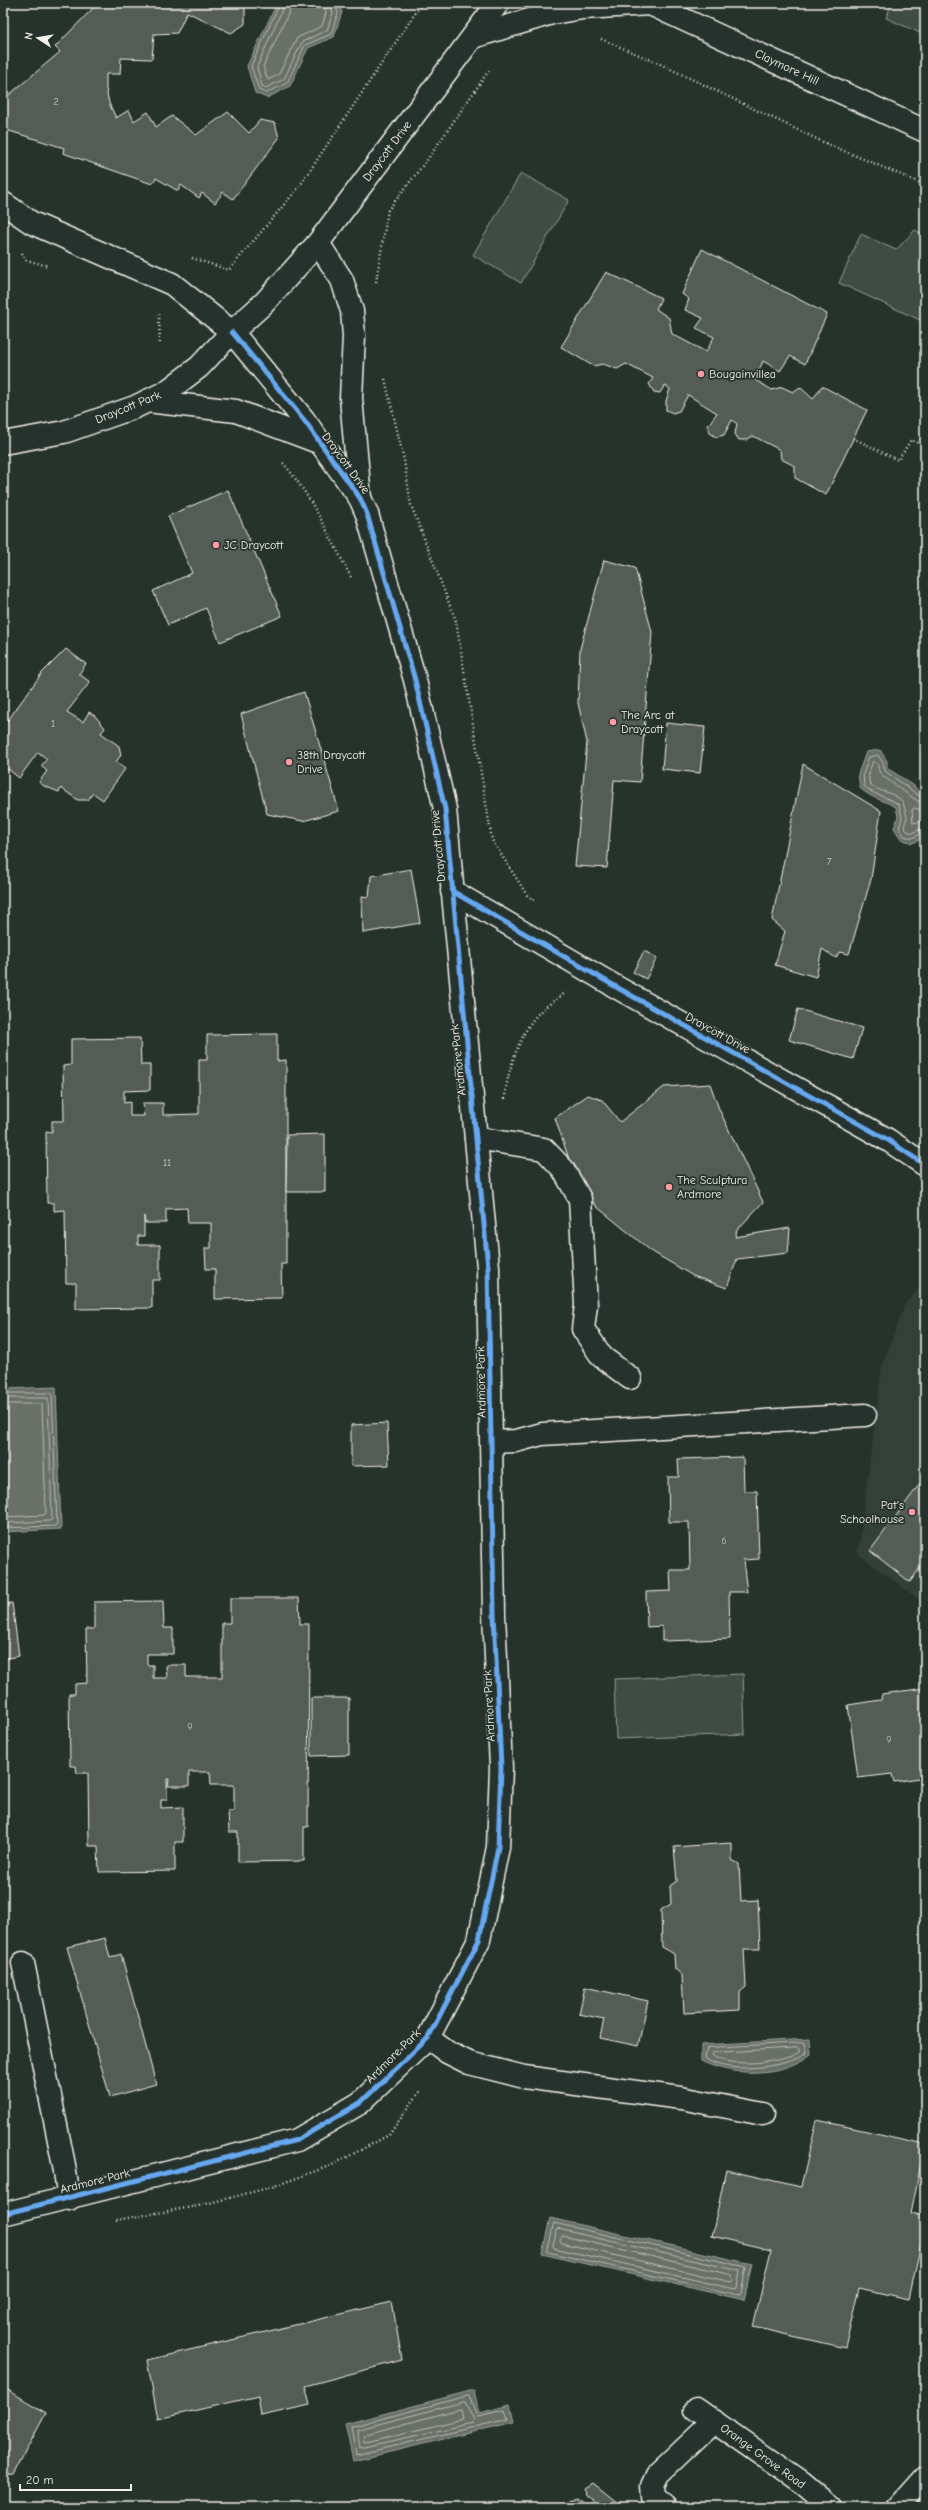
<svg xmlns="http://www.w3.org/2000/svg" width="928" height="2510" viewBox="0 0 928 2510" font-family="'Comic Neue',sans-serif">
	<rect width="100%" height="100%" fill="#26332d"/>
	<filter id="ink" filterUnits="userSpaceOnUse"><feTurbulence type="fractalNoise" baseFrequency=".025" numOctaves="2"/><feDisplacementMap in="SourceGraphic" scale="8" xChannelSelector="R" yChannelSelector="G"/><feConvolveMatrix kernelMatrix="1 2 1 2 8 2 1 2 1" color-interpolation-filters="sRGB"/></filter>
	<g filter="url(#ink)">
		<!-- built -->
		<path fill="#333f39" d="M925,1282V1604L858,1554L882,1367L905,1304Z"/>
		<!-- green -->
		<g fill="#414b45" stroke="#9a9e96">
			<path d="M892,3H925V35L886,18Z"/>
			<path d="M521,173L569,200L521,283L473,255Z"/>
			<path d="M915,230L925,235V310L920,320L839,283L861,234L896,250Z"/>
			<path d="M743,1674L745,1734L616,1739L614,1679Z"/>
		</g>
		<!-- water -->
		<g fill="#676f68" stroke="#9fa39b">
			<path d="M277,3H338L342,12L334,37L308,48L290,86L267,98L255,93L247,66Z"/>
			<path d="M880,750L887,761V768L913,785L925,798V833L922,839L912,843L901,839L894,828L898,817L896,807C881,799 872,799 860,788L858,774L866,752Z"/>
			<path d="M56,1387L61,1529L3,1532V1389Z"/>
			<path d="M810,2039L811,2054C783,2077 733,2077 701,2061V2045Z"/>
			<path d="M550,2218L752,2264L744,2300L542,2254Z"/>
			<path d="M474,2390L479,2413L510,2405L514,2422L353,2461L345,2424Z"/>
		</g>
		<g fill="none" stroke-linecap="round" stroke-linejoin="round">
			<!-- shore -->
			<g stroke="#bcbdb5" stroke-width="1">
				<path d="M280,3L251,66L259,90L266,93L287,83L305,45L331,34L338,13L335,3"/>
				<path d="M285,3L257,67L262,86L266,88L284,79L302,42L327,30L333,13L330,3"/>
				<path d="M291,3L290,10L263,67L268,80L279,74L297,38L322,26L326,13L324,3"/>
				<path d="M925,800L885,771L883,763L878,755L869,757L863,774L864,786C874,796 887,796 899,805L902,818L899,828L904,836L912,838L925,832"/>
				<path d="M925,805C922,805 883,777 880,773C878,770 878,767 878,764L873,761C858,797 885,784 903,802L907,817L904,827L907,831L912,833L925,827"/>
				<path d="M925,811L914,808L912,810L913,823L925,821"/>
				<path d="M3,1393H52L57,1524L55,1526L3,1528"/>
				<path d="M3,1398H48L52,1519L50,1521L3,1523"/>
				<path d="M3,1404H42L46,1513L44,1515L3,1517"/>
				<path d="M804,2043L806,2053C787,2068 724,2075 705,2058L707,2048Z"/>
				<path d="M798,2048L800,2051C787,2064 724,2068 712,2055L713,2053Z"/>
				<path d="M554,2223L746,2267L741,2294L739,2295L548,2252Z"/>
				<path d="M558,2229L740,2271L737,2288L735,2289L554,2248L553,2246Z"/>
				<path d="M563,2236L732,2275L733,2280L731,2282L562,2243L560,2241Z"/>
				<path d="M469,2396L477,2416L505,2410L508,2419L356,2455L351,2427Z"/>
				<path d="M465,2402L474,2420L473,2423L360,2448L357,2430Z"/>
				<path d="M461,2409L463,2419L367,2442L364,2441L365,2435Z"/>
			</g>
		</g>
		<!-- building -->
		<g fill="#525c55" stroke="#f4f1e8">
			<path d="M98,3H239L245,6V24L231,33L187,12L177,33L154,34L152,59L121,58L120,74H106V89L109,103L116,118L129,110L134,121L148,112L156,127L172,116L196,135L228,112L249,133L260,120L275,123L279,138L233,199L223,192L215,203L202,193L199,198L181,185L178,191L156,178L152,184L63,153L64,148L3,129V100L60,52L55,47Z"/>
			<path d="M702,249L827,314L805,364L790,356L780,371L763,361L755,380L772,390L782,387L793,392L800,387L813,399L822,386L867,410L826,495L795,478V466L781,459L780,450L753,436L746,440H739L735,434L737,424L732,420L724,435L716,437L710,433L708,425L717,413L688,395L679,411L673,413L666,410V401L670,389L665,385L660,393L654,392L649,384L653,378L626,364L617,369L603,364L593,366L561,347L606,272L661,298L656,309L669,318L672,334L706,352L714,337L696,328L703,318L685,310L689,299L682,294Z"/>
			<path d="M228,490L282,616L220,642L206,608L168,625L153,591L192,573L168,516Z"/>
			<path d="M604,560L635,568L652,632L640,782L614,780L607,868L575,866L587,742L578,703L580,649Z"/>
			<path d="M66,649L86,664L79,674L90,682L67,712L83,722L89,712L95,716L105,728L101,733L119,746L121,755L116,762L125,769L103,800L93,793L88,800H78L61,788L59,792L44,786L39,782L47,771L41,766L47,759L38,752L19,778L8,769L3,776V727L42,673Z"/>
			<path d="M304,692L339,811L303,821L267,814L241,714Z"/>
			<path d="M666,723L705,727L700,773L662,769Z"/>
			<path d="M803,764L881,811L871,879L849,954L839,952L836,958L822,949L816,977L775,965L785,931L772,920Z"/>
			<path d="M411,869L420,923L363,933L362,896L369,897L371,876Z"/>
			<path d="M644,951L657,958L646,979L633,972Z"/>
			<path d="M798,1009L862,1028L853,1059L789,1040Z"/>
			<path d="M277,1034V1061L286,1060V1264H281L282,1298L215,1299V1269H206L205,1248H211V1223H188L187,1208L166,1209V1223H145L144,1216V1236H138V1245H160V1280H152V1308L76,1309V1283H66L65,1210L54,1211V1203H47L46,1131L52,1132V1121H64L63,1066L71,1065V1039L140,1038L141,1065H150V1090L124,1091V1103L130,1102V1116H144L143,1103H163V1115L199,1114V1060H207V1035Z"/>
			<path d="M710,1084L719,1109L763,1202L737,1230L735,1237L790,1228L788,1253L737,1259L727,1288L693,1276L651,1251L596,1206L573,1171L555,1118L588,1095L602,1100L620,1122L664,1087Z"/>
			<path d="M325,1134V1192H286L287,1135Z"/>
			<path d="M387,1423L389,1465L351,1466V1425Z"/>
			<path d="M743,1457L744,1491H757L759,1559L743,1560L747,1592H729L730,1639L662,1641V1626L647,1627L646,1592L671,1591L670,1570H690L689,1522H669L668,1477H679L678,1459Z"/>
			<path d="M925,1477V1548L921,1553L925,1557V1561L910,1582L870,1551Z"/>
			<path d="M230,1598H299L300,1624H309L308,1827H304V1861L238,1862V1832H229L228,1811H234V1785H211L210,1772H189V1786H168L169,1779H167V1800H161V1808L183,1807V1842H175V1871L99,1872L98,1846H89L88,1773H77L76,1766H70L69,1694H75V1684L87,1683L86,1629H94V1602L163,1601L164,1628H173V1654H147V1665H153V1678H167L166,1665H186V1677H222V1623H230Z"/>
			<path d="M12,1603L19,1656L3,1659V1604Z"/>
			<path d="M925,1688V1777L894,1782L892,1774L858,1778L848,1705L881,1700L882,1694Z"/>
			<path d="M311,1698H349V1755L311,1756Z"/>
			<path d="M732,1843V1860L739,1864L741,1901L758,1900L760,1949H744L746,1987L740,1992V2010L684,2013L682,1975L675,1969L674,1954L662,1947L661,1910L671,1904L670,1886L677,1881L674,1847Z"/>
			<path d="M105,1938L110,1958L121,1954L156,2084L110,2097L67,1947Z"/>
			<path d="M585,1987L648,2001L638,2046L600,2038L604,2019L579,2014Z"/>
			<path d="M817,2120L925,2144L911,2213L925,2216V2225L909,2299L859,2288L845,2348L753,2327L771,2250L712,2236L726,2170L801,2187Z"/>
			<path d="M392,2302L402,2360L305,2386L310,2405L261,2416L258,2396L158,2419L147,2360Z"/>
			<path d="M3,2387L46,2413L14,2473L3,2474Z"/>
			<path d="M593,2483L623,2507H558L578,2497L587,2505L593,2499L586,2495L585,2488Z"/>
			<path d="M646,2497L658,2507H638Z"/>
		</g>
		<g fill="none" stroke-linecap="round" stroke-linejoin="round">
			<defs>
				<g id="minor">
					<path d="M648,3L925,131"/>
					<path d="M473,37L552,13L583,8L650,4"/>
					<path d="M3,203L32,223L172,284L232,332L304,420L360,498L367,514L415,680L445,809L488,1267L494,1614L501,1768L498,1847L479,1940L428,2038L360,2103L297,2140L3,2214"/>
					<path d="M318,243L342,280L352,311L354,336L351,398L360,498"/>
					<path d="M147,401L236,411L318,442"/>
					<path d="M3,443L64,432L135,407L166,392L199,367L232,332L264,303L318,243L498,3"/>
					<path d="M452,891L618,988L888,1140L925,1165"/>
					<path d="M476,1138L544,1149L563,1169L580,1199L586,1305L583,1329L602,1357L630,1378"/>
					<path d="M492,1442L516,1441L542,1434L865,1415"/>
					<path d="M23,1963L64,2165L69,2199"/>
					<path d="M428,2038L447,2052L469,2063L524,2077L681,2098L763,2114"/>
					<path d="M696,2409L803,2484L830,2507"/>
					<path d="M665,2507L653,2497L652,2486L657,2475L714,2421"/>
					<path d="M898,2507L925,2477"/>
				</g>
			</defs>
			<!-- minor casing -->
			<use href="#minor" stroke="#f4f1e8" stroke-width="25"/>
			<!-- path -->
			<g stroke="#f4f1e8" stroke-width="2.5" stroke-dasharray="1 3" stroke-linecap="butt">
				<path d="M601,39L658,63L823,142L925,185"/>
				<path d="M22,253L26,260L48,266"/>
				<path d="M192,258L229,270L299,187L422,3"/>
				<path d="M376,282L388,210L427,160L490,69"/>
				<path d="M159,314L160,344"/>
				<path d="M385,379L404,460L411,505L456,621L492,840L527,895L534,900"/>
				<path d="M853,438L898,460L911,440L925,446"/>
				<path d="M283,463C312,496 331,540 352,579"/>
				<path d="M505,1099C506,1074 521,1029 540,1012C547,1005 557,999 565,993"/>
				<path d="M3,2097L9,2058"/>
				<path d="M116,2220L198,2206L272,2187L332,2165L389,2135L421,2090"/>
			</g>
			<!-- minor -->
			<use href="#minor" stroke="#26332d" stroke-width="22"/>
			<defs>
				<g id="cycleway">
					<path d="M452,891L618,988L888,1140L925,1165"/>
					<path d="M3,2214L297,2140L360,2103L428,2038L479,1940L498,1847L501,1768L494,1614L488,1267L445,809L415,680L367,514L360,498L304,420L232,332"/>
				</g>
			</defs>
			<!-- cycleway casing -->
			<use href="#cycleway" stroke="#26332d" stroke-width="8"/>
			<!-- cycleway -->
			<use href="#cycleway" stroke="#66a8f1" stroke-width="5"/>
		</g>
	</g>
	<!-- markers -->
	<g fill="#ff9aa2" stroke="#26332d" stroke-width="1.5">
		<circle cx="701" cy="374" r="4"/>
		<circle cx="216" cy="545" r="4"/>
		<circle cx="613" cy="722" r="4"/>
		<circle cx="289" cy="762" r="4"/>
		<circle cx="669" cy="1187" r="4"/>
		<circle cx="912" cy="1512" r="4"/>
	</g>
	<g text-anchor="middle" dominant-baseline="central" stroke-width="3.5" stroke-linejoin="round" paint-order="stroke">
		<!-- number labels -->
		<g font-size="10" fill="#ccccc3">
			<text x="56" y="102">2</text>
			<text x="53" y="724">1</text>
			<text x="829" y="862">7</text>
			<text x="167" y="1163">11</text>
			<text x="724" y="1541">6</text>
			<text x="190" y="1727">9</text>
			<text x="889" y="1740">9</text>
		</g>
		<!-- street labels -->
		<g font-size="12" fill="#f4f1e8" stroke="#26332d">
			<text transform="translate(787 67) rotate(25)">Claymore Hill</text>
			<text transform="translate(387 151) rotate(-53)">Draycott Drive</text>
			<text transform="translate(128 407) rotate(-22)">Draycott Park</text>
			<text transform="translate(346 463) rotate(54)">Draycott Drive</text>
			<text transform="translate(438 846) rotate(-95)">Draycott Drive</text>
			<text transform="translate(718 1033) rotate(29)">Draycott Drive</text>
			<text transform="translate(458 1060) rotate(-96)">Ardmore Park</text>
			<text transform="translate(481 1382) rotate(-91)">Ardmore Park</text>
			<text transform="translate(489 1706) rotate(-93)">Ardmore Park</text>
			<text transform="translate(393 2056) rotate(-45)">Ardmore Park</text>
			<text transform="translate(95 2181) rotate(-14)">Ardmore Park</text>
			<text transform="translate(763 2456) rotate(36)">Orange Grove Road</text>
		</g>
		<!-- poi labels -->
		<g font-size="12" fill="#f4f1e8" stroke="#26332d" text-anchor="start">
			<text x="709" y="374">Bougainvillea</text>
			<text x="224" y="545">JC Draycott</text>
			<text x="621" y="715">The Arc at<tspan x="621" dy="14">Draycott</tspan></text>
			<text x="297" y="755">38th Draycott<tspan x="297" dy="14">Drive</tspan></text>
			<text x="677" y="1180">The Sculptura<tspan x="677" dy="14">Ardmore</tspan></text>
			<text x="904" y="1505" text-anchor="end">Pat's<tspan x="904" dy="14">Schoolhouse</tspan></text>
		</g>
	</g>
	<!-- margin -->
	<rect width="928" height="2510" fill="none" stroke="#26332d" stroke-width="16"/>
	<rect x="8" y="8" width="912" height="2494" fill="none" stroke="#f4f1e8" stroke-width="1.5" filter="url(#ink)"/>
	<!-- north arrow -->
	<g transform="translate(38 38) rotate(282)" stroke="#26332d" stroke-width="3" paint-order="stroke">
	<path d="M0-3L7 15L0 10L-7 15Z" fill="#f4f1e8"/>
	<text y="-6" font-size="11" font-weight="bold" text-anchor="middle" fill="#f4f1e8">N</text>
	</g>
	<!-- scale -->
	<path d="M20 2484v6h111v-6" fill="none" stroke="#f4f1e8" stroke-width="2"/>
	<text x="26" y="2484" font-size="12" fill="#f4f1e8" stroke="#26332d" stroke-width="3" paint-order="stroke">20 m</text>
</svg>
